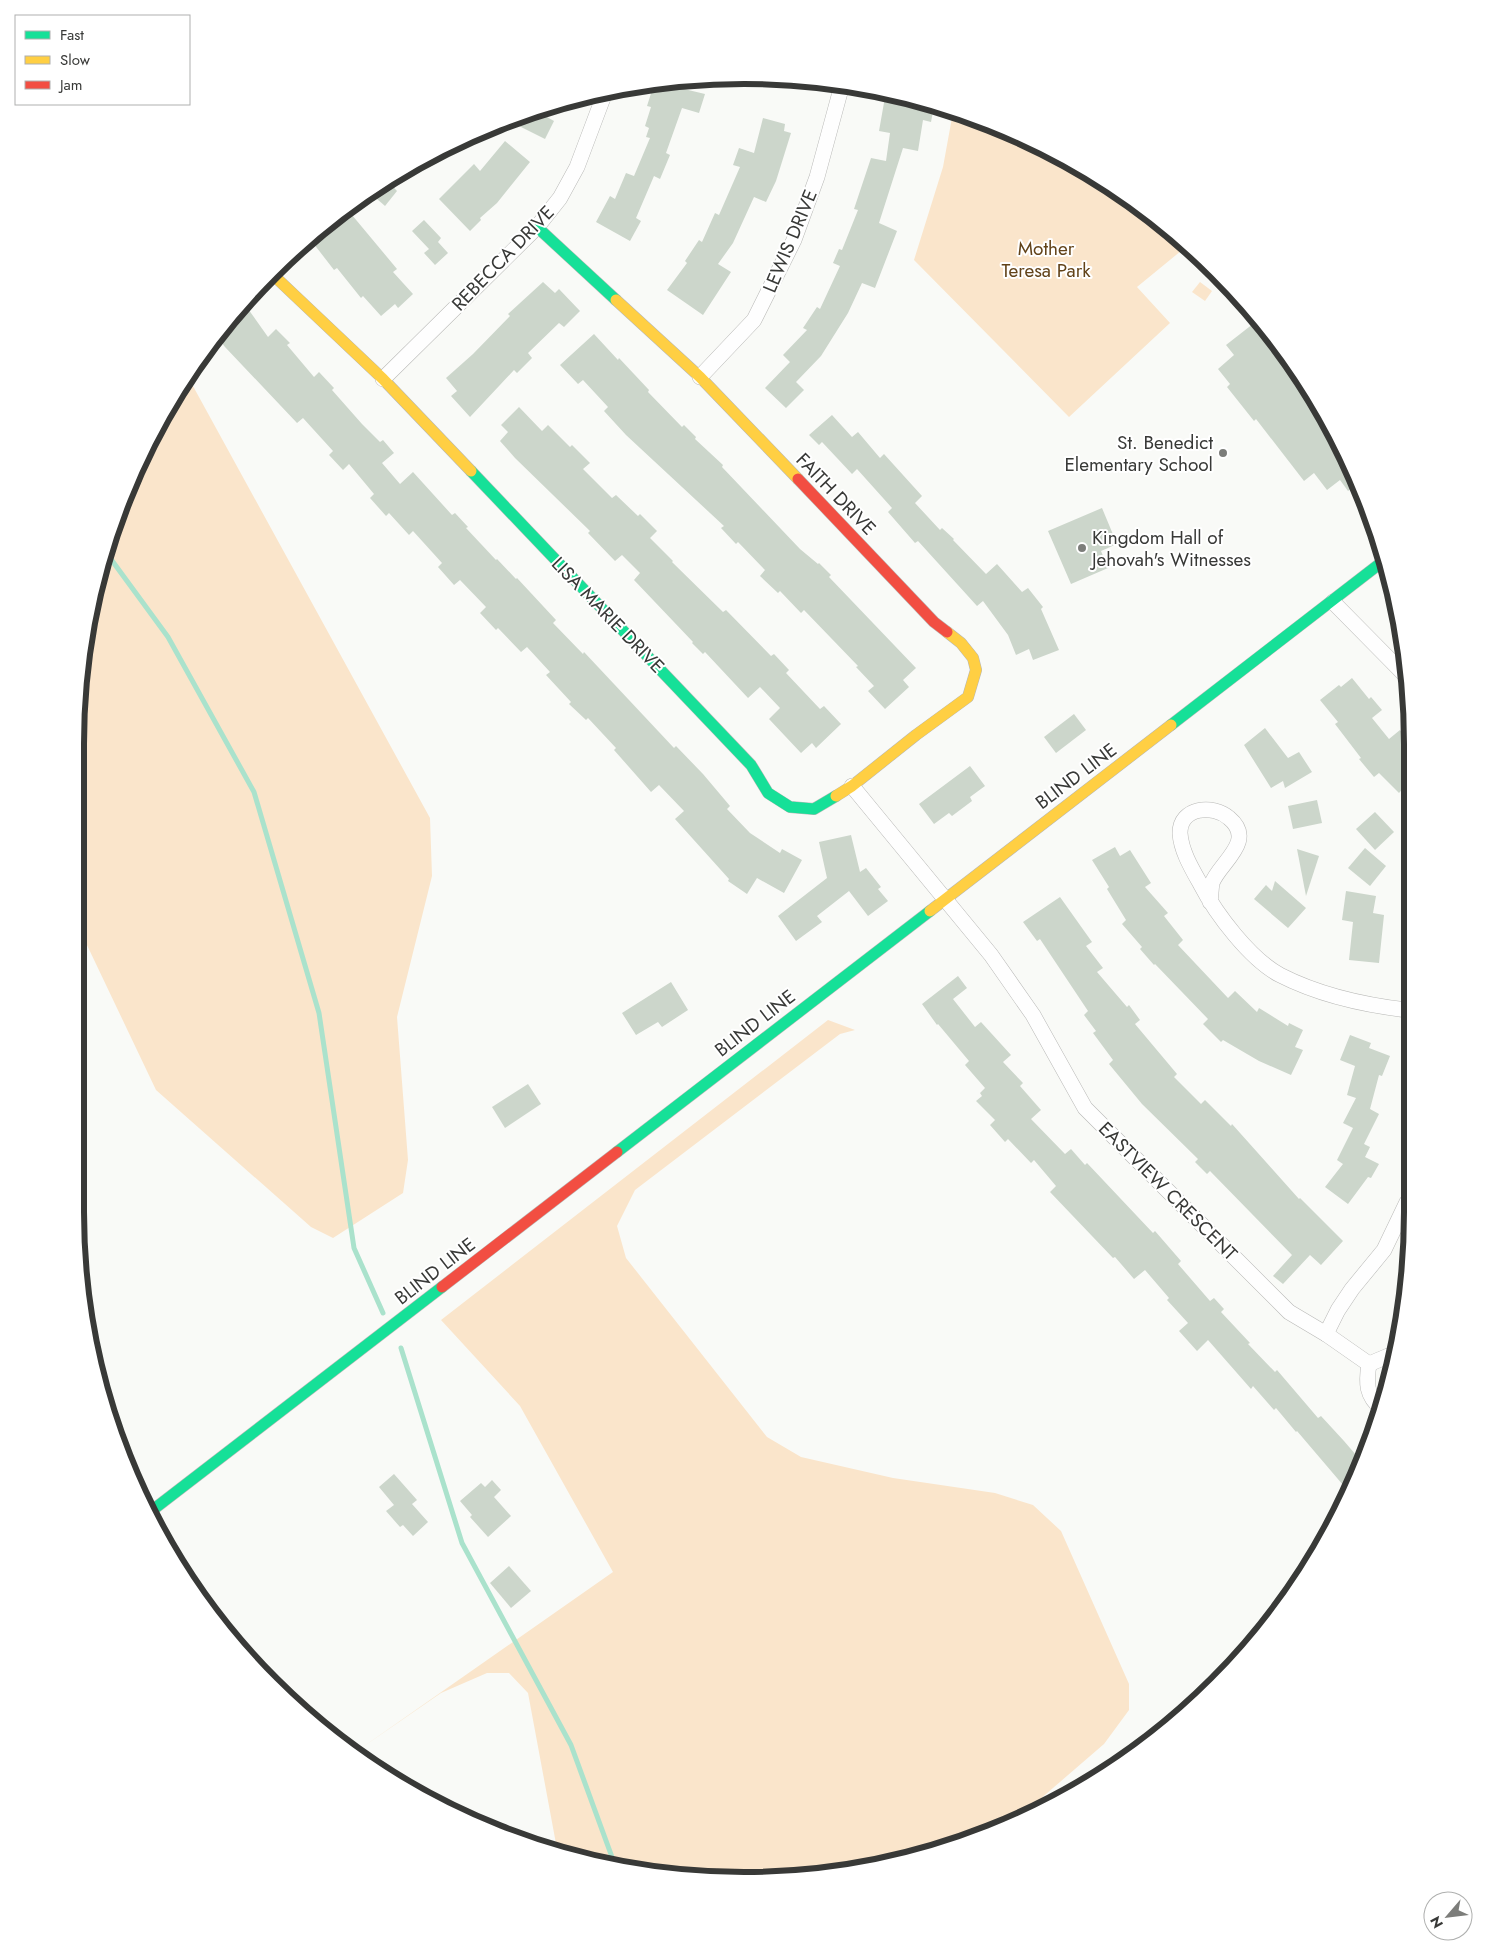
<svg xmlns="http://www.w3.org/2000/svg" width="1488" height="1956" viewBox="0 0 1488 1956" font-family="Jost,sans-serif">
	<rect width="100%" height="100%" fill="#f9faf7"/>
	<!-- green -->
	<g fill="#fae5cb">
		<path d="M953,112L1000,126L1115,188L1187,246L1137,287L1170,323L1069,417L914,260L943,167Z"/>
		<path d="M1200,282L1212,291L1205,301L1192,292Z"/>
		<path d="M188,377L430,818L432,876L397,1017L408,1160L403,1193L333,1238L311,1227L156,1090L76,922V701L98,571L144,448Z"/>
		<path d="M828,1020L855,1030L840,1034L635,1190L617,1226L626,1258L767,1437L801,1457L893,1478L995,1493L1033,1505L1061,1531L1129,1684V1710L1104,1744L1024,1813L959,1845L788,1880L613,1868L557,1849L528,1693L509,1673H487L441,1693L357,1751L613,1572L520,1406L441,1320Z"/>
	</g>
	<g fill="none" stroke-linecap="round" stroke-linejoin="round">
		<!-- stream -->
		<g stroke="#aae2cc" stroke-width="5">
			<path d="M105,551L168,637L254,792L319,1013L354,1248L383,1313"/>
			<path d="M401,1348L462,1543L571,1745L616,1868"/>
		</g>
	</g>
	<!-- building -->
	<g fill="#ccd6cb">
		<path d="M670,82L684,87V89L705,94L699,113L682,108L666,153L670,155L660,179L654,176L636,218L641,221L630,241L596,222L610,196L615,199L626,173L634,176L650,138L646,137L649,128L645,126L651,107L647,106L654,84L668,88Z"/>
		<path d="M901,96L934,106L931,122L923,120L918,151L903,148L879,223L897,231L875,288L862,283L848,313L821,356L796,382L804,390L786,408L765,388L790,362L783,355L807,330L803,328L817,307L820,309L840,266L833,263L839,249L842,250L858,210L854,209L871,158L886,161L890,133L879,131L885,97L900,100Z"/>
		<path d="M536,111L554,121L545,139L507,120Z"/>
		<path d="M763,118L785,124L784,131L791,133L776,181L766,202L754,197L733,243L718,264L731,272L703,315L667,290L687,263L685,261L699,240L702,242L715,213L719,215L740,167L733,165L739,148L754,153Z"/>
		<path d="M505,141L530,162L497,203L480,218L481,220L470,231L439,199L474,164L480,171Z"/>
		<path d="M387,180L397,191L385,206L368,191Z"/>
		<path d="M347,209L397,269L393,272L413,294L398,308L395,304L381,316L363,296L361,298L337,268L334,270L310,239Z"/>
		<path d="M424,220L441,238L438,242L448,253L435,265L424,253L429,249L412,231Z"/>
		<path d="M543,282L555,293L559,289L580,311L564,327L559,323L528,353L532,358L517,373L514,370L470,417L451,396L457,391L446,378L473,354L510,316L508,314Z"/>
		<path d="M246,306L268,337L276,329L290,343L287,345L314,377L319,372L334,388L332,390L362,424L380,442L383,440L394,453L382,463L400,484L413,472L452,515L455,513L468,527L466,528L496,560L497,559L516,579L517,578L556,620L553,623L583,654L584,652L674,748L676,746L703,774L730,806L727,809L750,833L780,853L782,849L802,860L784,893L757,878L747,894L728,881L729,879L675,819L684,811L659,785L651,792L614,750L616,748L588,718L586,720L569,704L571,702L546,675L550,672L527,647L521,652L498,628L496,630L480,613L486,607L460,580L454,585L438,567L442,563L413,531L409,535L389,513L386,516L370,498L374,494L349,464L343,470L329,455L333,451L303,418L297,423L225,347L215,334L230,318Z"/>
		<path d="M1258,320L1300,372L1359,483L1348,491L1340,480L1327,490L1314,473L1304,481L1256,419L1254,421L1227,387L1230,384L1218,369L1234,355L1226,345Z"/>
		<path d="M594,334L618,360L619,358L649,390L648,392L682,427L684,425L696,437L695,439L723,465L722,467L800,549L818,564L819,563L831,575L829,577L916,668L903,680L909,687L885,709L868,691L874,686L856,667L858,666L804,610L801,613L780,591L778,593L760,576L765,570L738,542L736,544L721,528L724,526L626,435L604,411L608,407L583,380L578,384L560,365Z"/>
		<path d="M519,407L542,431L548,425L570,447L572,445L590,463L583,469L612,498L616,495L638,516L640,514L657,531L650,538L673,561L672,562L723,612L726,610L771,656L774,654L789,670L786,673L820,709L824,706L841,724L816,748L812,743L801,753L769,719L780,708L760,687L748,698L705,652L703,654L692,643L693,642L634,580L640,573L622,555L615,561L588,533L590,531L515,458L500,441L508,432L501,425Z"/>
		<path d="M832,415L852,437L858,432L880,458L884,454L922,496L915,503L940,530L942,528L954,539L953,540L986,574L997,564L1022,592L1028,588L1043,607L1041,609L1059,650L1033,660L1029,649L1016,655L1008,635L983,601L977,606L918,541L915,543L888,512L892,508L857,469L852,474L822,442L819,445L809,435Z"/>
		<path d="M1102,508L1117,544L1101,551L1108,568L1071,584L1048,531Z"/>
		<path d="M1352,678L1369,699L1371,697L1382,710L1372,718L1389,739L1400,730L1407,739V784L1399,793L1379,773L1374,777L1359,759L1361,758L1335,724L1338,722L1320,700L1339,685L1341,687Z"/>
		<path d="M1074,714L1086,730L1056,753L1044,737Z"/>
		<path d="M1265,728L1288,758L1299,752L1312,772L1285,788L1283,781L1271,788L1244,745Z"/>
		<path d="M970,766L985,786L970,797L972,801L952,816L949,813L934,824L919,804Z"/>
		<path d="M1317,800L1322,823L1293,829L1288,806Z"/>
		<path d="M1375,812L1394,832L1375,850L1356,829Z"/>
		<path d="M851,835L860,872L866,868L881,887L878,889L888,901L868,916L849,891L817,916L822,922L796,941L778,916L827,878L819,842Z"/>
		<path d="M1115,847L1120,856L1130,850L1151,883L1145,887L1168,913L1164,916L1183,940L1178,945L1228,998L1235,991L1257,1012L1259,1008L1288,1026L1289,1023L1303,1030L1295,1047L1303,1050L1291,1075L1259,1061L1223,1040L1221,1042L1203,1024L1208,1019L1155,964L1154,965L1140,949L1142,947L1122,924L1126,920L1107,889L1109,887L1092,860Z"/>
		<path d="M1365,848L1386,866L1370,886L1348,868Z"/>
		<path d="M1297,849L1319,856L1306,896Z"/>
		<path d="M1275,881L1306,908L1288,928L1254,899L1266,885L1272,891Z"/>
		<path d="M1346,891L1376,896L1373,913L1384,915L1379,963L1349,960L1353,922L1342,920Z"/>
		<path d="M1060,897L1092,942L1086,946L1103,968L1097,972L1127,1007L1129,1005L1140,1020L1135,1024L1177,1074L1174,1077L1201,1104L1205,1100L1231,1126L1232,1124L1299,1199L1300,1198L1343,1241L1321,1265L1310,1255L1283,1284L1273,1276L1292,1255L1210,1171L1207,1174L1195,1162L1198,1159L1142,1104L1109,1064L1113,1060L1093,1033L1096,1031L1084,1015L1088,1011L1040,939L1037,941L1023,922Z"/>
		<path d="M958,976L967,988L953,999L975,1027L981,1022L1011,1055L1003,1062L1023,1083L1020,1086L1041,1110L1031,1119L1065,1154L1071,1149L1085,1165L1087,1163L1153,1233L1155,1231L1181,1261L1178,1264L1210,1301L1214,1298L1224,1309L1221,1312L1250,1343L1248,1344L1275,1372L1277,1370L1318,1418L1321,1416L1344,1441L1362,1462L1356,1475L1343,1485L1297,1431L1296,1432L1276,1408L1274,1410L1253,1386L1251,1389L1208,1340L1197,1351L1179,1331L1188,1323L1167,1300L1169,1298L1145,1270L1134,1279L1115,1257L1113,1258L1050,1192L1056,1186L1034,1160L1031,1163L1008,1139L1005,1142L990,1125L995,1120L976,1101L982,1096L980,1093L985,1088L965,1065L969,1061L938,1024L937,1025L922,1004Z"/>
		<path d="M671,982L688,1010L662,1027L658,1022L636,1035L622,1013Z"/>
		<path d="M1350,1035L1371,1043L1369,1048L1390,1056L1382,1076L1379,1075L1370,1109L1379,1114L1364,1144L1370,1147L1365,1157L1379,1164L1371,1178L1368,1177L1348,1204L1325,1187L1343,1164L1337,1160L1353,1128L1343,1123L1356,1098L1347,1095L1355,1066L1340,1060Z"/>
		<path d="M528,1084L541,1104L505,1128L492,1107Z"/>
		<path d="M394,1474L417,1500L412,1504L428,1522L413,1536L403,1525L400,1527L386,1511L394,1505L379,1487Z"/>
		<path d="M492,1480L501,1490L494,1497L511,1516L488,1537L470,1517L472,1515L460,1501L481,1483L485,1487Z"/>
		<path d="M509,1566L531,1591L511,1608L490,1583Z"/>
	</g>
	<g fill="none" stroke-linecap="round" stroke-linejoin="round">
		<defs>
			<g id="street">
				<path d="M700,377L754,320L794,240L817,177L842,85"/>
				<path d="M383,379L537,227L560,198L577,167L606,90"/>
				<path d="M1333,602L1407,677"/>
				<path d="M852,786L991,955L1033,1015L1085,1108L1289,1312L1326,1334L1369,1364"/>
				<path d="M1210,902C1211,896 1211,889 1212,883C1219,863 1257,841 1229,818C1213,804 1180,807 1180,833C1181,851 1192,869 1201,885C1216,914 1250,959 1280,975C1319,995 1364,1005 1407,1010"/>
				<path d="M1326,1334L1338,1310L1352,1289L1384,1250L1407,1202"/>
				<path d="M1369,1364C1366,1383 1366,1396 1382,1409"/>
				<path d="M1369,1364L1388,1356L1394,1355"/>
			</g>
			<g id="fast">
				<path d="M537,227L616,300"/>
				<path d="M471,471L751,765L768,793L790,807L814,809L836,796"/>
				<path d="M1171,725L1382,562"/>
				<path d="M617,1152L930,911"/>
				<path d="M150,1512L442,1287"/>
			</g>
			<g id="slow">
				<path d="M270,272L383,379L471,471"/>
				<path d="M616,300L700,377L798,479"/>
				<path d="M836,796L852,786L916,735L968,697L976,670L973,658L961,643L947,632"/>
				<path d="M930,911L1171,725"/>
			</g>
			<g id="jam">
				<path d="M798,479L934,622L947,632"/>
				<path d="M442,1287L617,1152"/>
			</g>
		</defs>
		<!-- street casing -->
		<use href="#street" stroke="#b8b8b6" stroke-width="16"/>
		<!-- fast casing -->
		<use href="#fast" stroke="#b8b8b6" stroke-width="12"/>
		<!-- slow casing -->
		<use href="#slow" stroke="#b8b8b6" stroke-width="12"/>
		<!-- jam casing -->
		<use href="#jam" stroke="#b8b8b6" stroke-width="12"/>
		<!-- street -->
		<use href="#street" stroke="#fefefe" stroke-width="15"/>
		<!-- fast -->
		<use href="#fast" stroke="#16e098" stroke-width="11"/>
		<!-- slow -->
		<use href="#slow" stroke="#ffcf43" stroke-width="11"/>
		<!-- jam -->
		<use href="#jam" stroke="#f24e42" stroke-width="11"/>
	</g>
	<!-- markers -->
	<g fill="#7c7d7a" stroke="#fff" stroke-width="2">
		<circle cx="1223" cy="453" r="5"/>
		<circle cx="1082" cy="548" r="5"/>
	</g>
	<g text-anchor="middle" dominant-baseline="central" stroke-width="4" stroke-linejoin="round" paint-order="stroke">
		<!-- street labels -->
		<g font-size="19" fill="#383937" stroke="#fff">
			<text transform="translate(790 241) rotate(-67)">LEWIS DRIVE</text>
			<text transform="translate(503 258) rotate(-46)">REBECCA DRIVE</text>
			<text transform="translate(836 494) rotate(46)">FAITH DRIVE</text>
			<text transform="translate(608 615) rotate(46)">LISA MARIE DRIVE</text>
			<text transform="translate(1076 776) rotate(-37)">BLIND LINE</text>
			<text transform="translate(755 1023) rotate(-38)">BLIND LINE</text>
			<text transform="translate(1168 1191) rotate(45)">EASTVIEW CRESCENT</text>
			<text transform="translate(435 1271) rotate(-38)">BLIND LINE</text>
		</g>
		<!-- park labels -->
		<g font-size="19" fill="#624319" stroke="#fff">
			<text x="1046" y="248">Mother<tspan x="1046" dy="22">Teresa Park</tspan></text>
		</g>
		<!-- poi labels -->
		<g font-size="19" fill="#383937" stroke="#fff" text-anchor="end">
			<text x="1213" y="442">St. Benedict<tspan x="1213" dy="22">Elementary School</tspan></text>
			<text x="1092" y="537" text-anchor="start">Kingdom Hall of<tspan x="1092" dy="22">Jehovah's Witnesses</tspan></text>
		</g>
	</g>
	<!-- crop -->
	<path d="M0 0H1488V1956H0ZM744 84H744A660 660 0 0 1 1404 744V1212A660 660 0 0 1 744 1872H744A660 660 0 0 1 84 1212V744A660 660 0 0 1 744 84Z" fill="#fff" fill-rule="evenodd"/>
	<path fill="none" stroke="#383937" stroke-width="6" d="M744 84H744A660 660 0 0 1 1404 744V1212A660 660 0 0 1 744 1872H744A660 660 0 0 1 84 1212V744A660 660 0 0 1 744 84Z"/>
	<!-- legend -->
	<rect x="15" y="15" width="175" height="90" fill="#ffffff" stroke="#afb0af"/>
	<rect x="25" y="31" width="25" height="8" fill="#16e098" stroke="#afb0af"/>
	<text x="60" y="40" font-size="15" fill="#383937">Fast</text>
	<rect x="25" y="56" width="25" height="8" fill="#ffcf43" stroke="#afb0af"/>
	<text x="60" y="65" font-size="15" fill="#383937">Slow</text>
	<rect x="25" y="81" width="25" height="8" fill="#f24e42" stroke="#afb0af"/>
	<text x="60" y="90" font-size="15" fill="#383937">Jam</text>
	<!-- north arrow -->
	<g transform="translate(1448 1916) rotate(242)"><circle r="24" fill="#ffffff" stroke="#afb0af"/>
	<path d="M0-4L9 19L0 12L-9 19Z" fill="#7c7d7a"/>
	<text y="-8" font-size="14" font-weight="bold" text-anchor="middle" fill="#383937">N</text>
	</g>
</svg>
